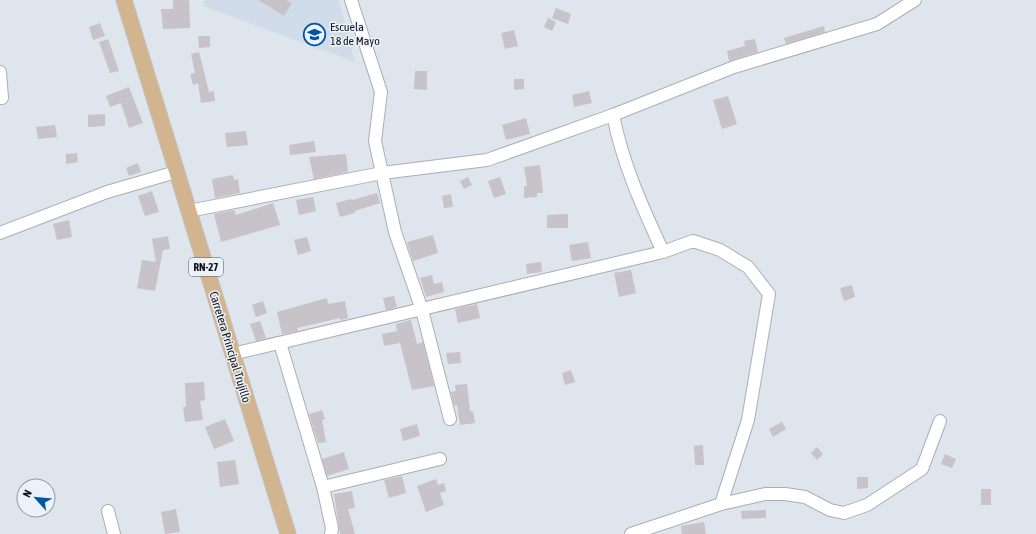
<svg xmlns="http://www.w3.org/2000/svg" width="1036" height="534" viewBox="0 0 1036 534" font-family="'Asap Condensed',sans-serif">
	<rect width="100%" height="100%" fill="#dee5ec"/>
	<!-- built -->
	<path fill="#d1dcea" d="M204,0H339L355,62L203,6Z"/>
	<!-- building -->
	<g fill="#c8c2c9">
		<path d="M173,0H189L190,28L163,29L161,9H173Z"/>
		<path d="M258,0H286L292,3L284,16Z"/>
		<path d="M556,8L571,14L568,24L552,18Z"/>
		<path d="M548,18L556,22L552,31L544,27Z"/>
		<path d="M100,23L105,36L93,40L89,27Z"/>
		<path d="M824,26L825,32L786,44L784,38Z"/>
		<path d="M514,30L518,46L505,49L501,33Z"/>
		<path d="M198,36H210V47L199,48Z"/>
		<path d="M108,39L119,71L110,73L99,42Z"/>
		<path d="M755,39L758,52L729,61L727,51L745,46L744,41Z"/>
		<path d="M199,52L209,92L214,91L215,101L201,103L198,83L193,85L190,74L195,73L191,54Z"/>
		<path d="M415,71H427V90L414,89Z"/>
		<path d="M514,79H524V89L514,90Z"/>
		<path d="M129,87L143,123L129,128L121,103L110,107L106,96Z"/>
		<path d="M589,91L592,103L574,107L572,95Z"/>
		<path d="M728,96L737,124L722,129L713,100Z"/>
		<path d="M105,114V126L88,127V115Z"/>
		<path d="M526,118L530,134L506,140L502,125Z"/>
		<path d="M55,125L57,137L38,139L36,127Z"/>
		<path d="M246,131L248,145L227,147L225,133Z"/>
		<path d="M314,141L316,152L290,155L289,145Z"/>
		<path d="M77,153L78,162L66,164V154Z"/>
		<path d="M346,154L348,172L314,179L309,157Z"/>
		<path d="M138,163L141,172L129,176L126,168Z"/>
		<path d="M540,165L543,193H537V197L524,198V186H527L524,167Z"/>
		<path d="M233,175L234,180L238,179L240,193L215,198L212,179Z"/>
		<path d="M468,177L472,185L464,189L460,181Z"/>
		<path d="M500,177L506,194L494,198L488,181Z"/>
		<path d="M152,191L159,212L145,216L138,196Z"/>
		<path d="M377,193L380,203L355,211V213L340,217L336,203L351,199L352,200Z"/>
		<path d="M451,194L453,207L444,208L442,196Z"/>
		<path d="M313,197L316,211L299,215L296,200Z"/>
		<path d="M273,203L280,225L221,242L214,214L234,210L236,215Z"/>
		<path d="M568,214V228H547V215Z"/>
		<path d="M69,220L72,237L57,240L53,224Z"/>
		<path d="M433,235L438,253L413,261L407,242Z"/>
		<path d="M168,236L170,249L163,250L155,291L137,288L142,260L156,262L152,239Z"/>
		<path d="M307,237L311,251L298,255L294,240Z"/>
		<path d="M588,242L591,258L572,261L569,245Z"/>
		<path d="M541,262L542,272L527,274L526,264Z"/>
		<path d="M631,270L636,293L619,297L614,273Z"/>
		<path d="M432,275L434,284L442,282L444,292L426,297L420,278Z"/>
		<path d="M852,285L855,297L844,301L840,288Z"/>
		<path d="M394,296L397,307L386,310L383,298Z"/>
		<path d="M327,298L328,304L345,301L348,318L340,320V318L297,328L298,331L282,334L277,312Z"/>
		<path d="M263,301L267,313L256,317L252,305Z"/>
		<path d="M477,304L480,318L458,323L455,309Z"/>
		<path d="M411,320L417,344L423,342L434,386L412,390L400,343L384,346L382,334L397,331L396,324Z"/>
		<path d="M260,321L266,338L256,341L250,324Z"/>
		<path d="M460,352L461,363L448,364L446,353Z"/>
		<path d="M571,370L575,382L565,385L562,373Z"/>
		<path d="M204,382L205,400L200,401L203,420L185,422L183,407H186L185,383Z"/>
		<path d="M467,384L470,411H473L475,423L460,425L457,405L454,406L451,392L456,391L455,385Z"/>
		<path d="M322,410L325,419L322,420L326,442L318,443L309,414Z"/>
		<path d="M225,419L234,441L214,449L205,427Z"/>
		<path d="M782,422L786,429L773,437L769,429Z"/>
		<path d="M417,424L420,436L403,441L400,429Z"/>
		<path d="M703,445L704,465H695L694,446Z"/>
		<path d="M817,447L823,454L817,460L811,453Z"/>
		<path d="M344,452L349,469L327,476L322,459Z"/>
		<path d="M945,454L956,459L952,468L941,464Z"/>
		<path d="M235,460L239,484L220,487L217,462Z"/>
		<path d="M402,476L406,493L389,498L384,480Z"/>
		<path d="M857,477H868V488L857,489Z"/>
		<path d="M436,479L438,485L444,483L446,491L440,493L444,505L426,512L417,486Z"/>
		<rect x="981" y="489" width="10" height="16"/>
		<path d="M352,491L355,508L348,509L355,534H340L334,494Z"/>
		<path d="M176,509L180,532L165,534L161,512Z"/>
		<path d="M766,510V518L742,519L741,511Z"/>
		<path d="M704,522L706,534H682L681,526Z"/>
	</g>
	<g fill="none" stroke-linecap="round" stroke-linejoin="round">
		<defs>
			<g id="minor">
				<path d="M351,0L381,92L375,141L395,232L422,310L450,419"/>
				<path d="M0,72L2,98"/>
				<path d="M613,115C623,165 642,206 663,252"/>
				<path d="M189,211L382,173L487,160L613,115L734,67L877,24L915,0"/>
				<path d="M0,233L107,192L176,172"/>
				<path d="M280,343L323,487"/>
				<path d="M232,354L663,252L693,241L720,250L748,267L769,294L748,420L721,504"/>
				<path d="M108,511L114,534"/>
				<path d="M331,534L332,528L323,487L440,459"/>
				<path d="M631,534L721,504L765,494H785L805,497L830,510L844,513L867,505L922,469L940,421"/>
			</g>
			<path id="major" d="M124,0L288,534"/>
		</defs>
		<!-- minor casing -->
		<use href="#minor" stroke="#a9afb6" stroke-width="14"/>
		<!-- major casing -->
		<use href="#major" stroke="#c1c2c2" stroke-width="17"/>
		<!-- minor -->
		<use href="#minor" stroke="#fff" stroke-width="12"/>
		<!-- major -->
		<use href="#major" stroke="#d2b48e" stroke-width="15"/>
	</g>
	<!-- icons -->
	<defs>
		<symbol id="school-ring" viewBox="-11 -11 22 22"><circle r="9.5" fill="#ecf2fa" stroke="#0055a3" stroke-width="1.5"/><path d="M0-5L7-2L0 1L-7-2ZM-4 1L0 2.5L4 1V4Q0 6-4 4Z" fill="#0055a3"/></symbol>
	</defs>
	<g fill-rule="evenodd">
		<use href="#school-ring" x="302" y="22" width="25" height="25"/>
	</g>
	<g text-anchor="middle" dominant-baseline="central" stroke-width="3" stroke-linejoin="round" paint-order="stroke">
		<!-- shield labels -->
		<rect fill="#ecf2fa" stroke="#52565a" stroke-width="1" x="189" y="258" width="34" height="18" rx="3"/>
		<g font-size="11" font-weight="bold" fill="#101315">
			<text x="206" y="267">RN-27</text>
		</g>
		<!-- poi labels -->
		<g font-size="12" fill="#101315" stroke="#ecf2fa" text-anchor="start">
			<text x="330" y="27">Escuela<tspan x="330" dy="14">18 de Mayo</tspan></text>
		</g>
		<!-- street labels -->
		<g font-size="12" fill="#101315" stroke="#ecf2fa">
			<text transform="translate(230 347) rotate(73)">Carretera Principal Trujillo</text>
		</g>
	</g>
	<!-- north arrow -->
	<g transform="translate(36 498) rotate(297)"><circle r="19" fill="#ecf2fa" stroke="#94999e"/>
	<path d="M0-3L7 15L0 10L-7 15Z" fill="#0055a3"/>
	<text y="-6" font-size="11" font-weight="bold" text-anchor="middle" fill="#101315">N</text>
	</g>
</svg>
